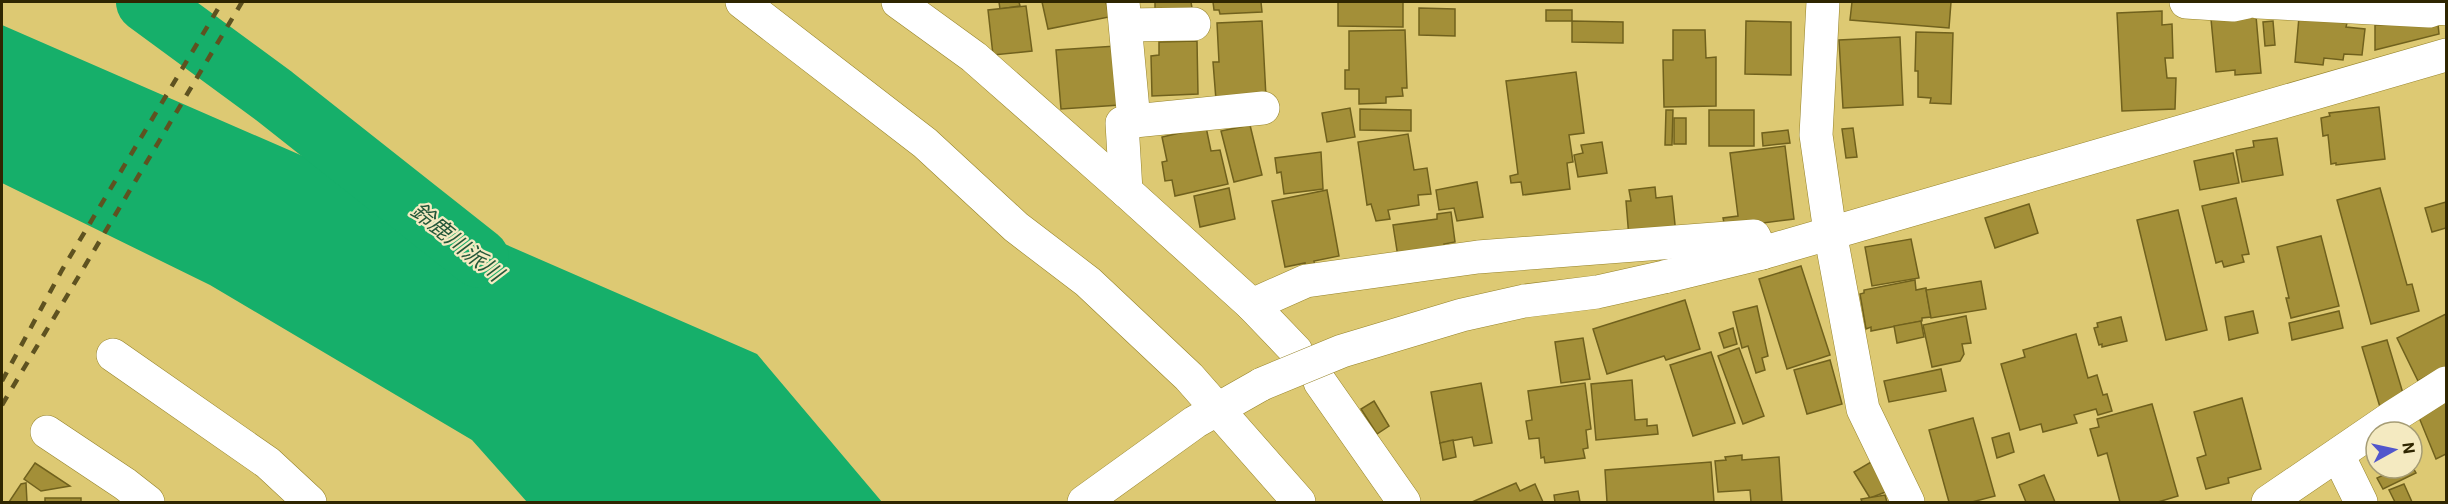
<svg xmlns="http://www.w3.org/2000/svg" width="2448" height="504" viewBox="0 0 2448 504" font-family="Roboto,'Noto Sans JP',sans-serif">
	<rect width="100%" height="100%" fill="#ddc973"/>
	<!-- water -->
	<path fill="#16af6a" d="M2,25L757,354L882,502H527L472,440L210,285L2,183Z"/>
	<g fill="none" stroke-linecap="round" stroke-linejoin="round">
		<!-- river -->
		<path stroke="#16af6a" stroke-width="60" d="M146,2L274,96L479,258"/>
	</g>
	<!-- building -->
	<g fill="#a38f38" stroke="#70611d" stroke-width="1.5">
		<path d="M999,2H1019L1020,6L1000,9Z"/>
		<path d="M1042,2H1106L1109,17L1048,29Z"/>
		<path d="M1155,2H1191L1192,8L1155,10Z"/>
		<path d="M1213,2H1261L1262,12L1220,14L1219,10H1214Z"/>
		<path d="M1338,2H1403V27L1338,26Z"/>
		<path d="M1852,2H1951L1949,28L1850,20Z"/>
		<path d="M1026,6L1032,51L993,55L988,10Z"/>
		<path d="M1419,8L1455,9V36L1419,35Z"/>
		<rect x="1546" y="10" width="26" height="11"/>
		<path d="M2162,11V25L2172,24L2173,58H2165L2167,78H2176L2175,109L2122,111L2117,13Z"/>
		<path d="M2256,16L2261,73L2235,75V70L2216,72L2211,19Z"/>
		<path d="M2299,17L2347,23L2346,27L2365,29L2362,55L2344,54L2343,60L2324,58L2323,65L2295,62Z"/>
		<path d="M1262,21L1266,97L1216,100L1213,62H1219L1217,23Z"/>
		<path d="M1572,21L1623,22V43L1572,42Z"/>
		<path d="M1746,21L1791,22V75L1745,74Z"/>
		<path d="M2273,21L2275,45L2265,46L2263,22Z"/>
		<path d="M2438,24L2439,34L2375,50V25Z"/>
		<path d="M1405,30L1407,88H1402L1403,96L1386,97V103L1359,104V89H1345V70H1349V31Z"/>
		<path d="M1673,30H1705L1706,58L1716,57V106L1664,107L1663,60H1673Z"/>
		<path d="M1916,32L1953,33L1951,104L1930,103L1931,98L1918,97V71H1915Z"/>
		<path d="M1900,37L1903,105L1843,108L1839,40Z"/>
		<path d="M1197,41L1198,94L1152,96L1151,56L1159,55V42Z"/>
		<path d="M1116,46L1120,105L1061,109L1056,50Z"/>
		<path d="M1576,72L1584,133L1569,135L1573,162L1567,163L1570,189L1523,195L1521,182L1511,183L1510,176L1518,174L1506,81Z"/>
		<path d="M2379,107L2385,159L2336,165V163L2331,164L2328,135L2323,136L2321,118L2330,116L2329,113Z"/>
		<path d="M1350,108L1355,137L1327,142L1322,113Z"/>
		<path d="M1360,109L1411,110V131L1360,130Z"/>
		<path d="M1666,110H1673L1672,145H1665Z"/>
		<rect x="1709" y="110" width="45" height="36"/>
		<rect x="1674" y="118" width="12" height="26"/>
		<path d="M1250,125L1262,175L1234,182L1221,131Z"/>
		<path d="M1206,127L1211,151L1220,150L1228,184L1175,196L1172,180L1165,181L1162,162L1167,161L1162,137Z"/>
		<path d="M1853,128L1857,157L1846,158L1842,129Z"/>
		<path d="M1788,130L1790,143L1763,146L1762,133Z"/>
		<path d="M1408,134L1414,170L1427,168L1431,194L1418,195L1419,205L1388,210L1390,219L1376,221L1371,204L1367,205L1358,142Z"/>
		<path d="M2277,138L2283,175L2242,182L2236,150L2254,147L2253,141Z"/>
		<path d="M1602,142L1607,173L1578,177L1574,155L1583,153L1581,145Z"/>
		<path d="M1785,146L1794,219L1725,228L1723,218L1738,216L1730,153Z"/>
		<path d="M1321,152L1323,189L1284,194L1281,172L1277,173L1275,158Z"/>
		<path d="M2233,153L2239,183L2200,190L2194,161Z"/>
		<path d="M1477,182L1483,217L1457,221L1454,208L1439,210L1436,190Z"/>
		<path d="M1655,187L1656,198L1672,196L1676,234L1629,238L1626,201H1631L1629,190Z"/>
		<path d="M1229,188L1235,219L1200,227L1194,196Z"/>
		<path d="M2380,188L2407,285L2412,284L2419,311L2371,324L2337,200Z"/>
		<path d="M1327,190L1339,256L1314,261L1315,266L1306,268L1305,263L1285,267L1272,201Z"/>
		<path d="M2236,198L2249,254L2242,255L2244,262L2224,267L2222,261L2216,263L2202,206Z"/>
		<path d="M2446,202V228L2432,232L2425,208Z"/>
		<path d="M2029,204L2038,233L1995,248L1985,218Z"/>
		<path d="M2178,210L2207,330L2166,340L2137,220Z"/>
		<path d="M1451,212L1455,242L1444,244L1445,251L1398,257L1393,225L1437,219V214Z"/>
		<path d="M2321,236L2339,306L2291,318L2286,298H2289L2277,247Z"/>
		<path d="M1911,239L1919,278L1872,286L1865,247Z"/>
		<path d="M1801,266L1830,355L1787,369L1759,279Z"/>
		<path d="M1915,280L1916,290L1926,288L1931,317L1922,318V321L1871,331V327L1866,329L1860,294L1864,293V290Z"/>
		<path d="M1981,281L1986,309L1931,318L1926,290Z"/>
		<path d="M1685,300L1700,349L1666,360L1664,356L1607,374L1593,329Z"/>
		<path d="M1757,306L1768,356L1762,358L1765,370L1756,373L1748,346L1742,348L1733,312Z"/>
		<path d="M2253,311L2258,333L2229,340L2225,317Z"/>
		<path d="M2339,311L2343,328L2292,340L2289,323Z"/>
		<path d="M2446,314V370L2435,372L2418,381L2397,338Z"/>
		<path d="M1966,316L1971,343L1962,344L1964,354L1960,361L1932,367L1923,325Z"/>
		<path d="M2121,317L2127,341L2102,347V344L2099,345L2094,328L2098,327L2097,323Z"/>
		<path d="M1921,321L1924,337L1897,343L1894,326Z"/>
		<path d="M1733,328L1737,344L1724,348L1719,333Z"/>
		<path d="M2076,334L2088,378L2097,375L2103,395L2107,394L2112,411L2098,415L2096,409L2074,415L2077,423L2043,432L2041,424L2020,430L2001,364L2025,357L2023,350Z"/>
		<path d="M1583,338L1590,379L1561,383L1555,342Z"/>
		<path d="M2387,340L2405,400L2380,407L2362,347Z"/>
		<path d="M1739,348L1764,416L1743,424L1718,356Z"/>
		<path d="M1711,352L1735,423L1693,436L1670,365Z"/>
		<path d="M1830,360L1842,404L1807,414L1794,370Z"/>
		<path d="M1941,369L1946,391L1889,402L1884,381Z"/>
		<path d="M1632,380L1635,420L1647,419V426L1657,425L1658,434L1596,440L1591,384Z"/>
		<path d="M1481,383L1492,443L1474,446L1472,437L1440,443L1431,392Z"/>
		<path d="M1585,383L1591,429L1586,430L1588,448L1583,449L1585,458L1545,463L1544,457L1541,458L1539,438L1529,439L1526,421L1532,420L1528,391Z"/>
		<path d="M2242,398L2261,469L2228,478L2229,483L2206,489L2197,458L2206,455L2194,412Z"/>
		<path d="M1374,401L1389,426L1377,434L1361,409Z"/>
		<path d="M2446,402V454L2436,459L2418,415Z"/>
		<path d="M2152,404L2178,496L2158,502H2120L2107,453L2098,456L2090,429L2099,427L2097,419Z"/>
		<path d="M1973,418L1995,496L1972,502H1949L1929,430Z"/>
		<path d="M2009,433L2014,452L1997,458L1992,438Z"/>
		<path d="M1453,440L1456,457L1443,460L1440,443Z"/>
		<path d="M1742,455V460L1779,457L1782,502H1751L1750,490L1718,492L1715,461L1726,460L1725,457Z"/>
		<path d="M1711,462L1714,502H1607L1605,470Z"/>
		<path d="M1871,462L1888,491L1870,498L1854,472Z"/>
		<path d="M35,463L70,486L41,491L24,479Z"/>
		<path d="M2412,466L2416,473L2383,489L2377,478L2398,468H2412Z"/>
		<path d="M2044,475L2055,502H2026L2019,485Z"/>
		<path d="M26,483L27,502H9L21,484Z"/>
		<path d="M1516,483L1520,491L1535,484L1543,502H1472Z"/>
		<path d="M2404,484L2412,502H2395L2389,490Z"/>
		<path d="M1578,491L1580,502H1555L1554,495Z"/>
		<path d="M1885,495L1887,502H1862L1861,499Z"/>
		<rect x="45" y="498" width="36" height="4"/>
	</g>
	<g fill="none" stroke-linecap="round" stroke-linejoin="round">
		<defs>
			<g id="street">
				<path d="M742,2L925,143L1016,227L1088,282L1189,377L1299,502"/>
				<path d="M898,2L974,57L1126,191"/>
				<path d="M1123,2L1134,121L1122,123L1126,191L1252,305L1296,351"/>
				<path d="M1823,2L1816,135L1830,232L1863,409L1908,502"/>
				<path d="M2186,2L2233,5L2247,2"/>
				<path d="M2258,2L2429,11L2438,8L2446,9"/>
				<path d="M1126,25L1194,24"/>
				<path d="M1134,121L1263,108"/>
				<path d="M1252,305L1306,281L1478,257L1754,236L1762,253"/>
				<path d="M113,355L268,463L310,502"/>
				<path d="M1320,382L1404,502"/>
				<path d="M47,432L125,484L148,502"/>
				<path d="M2338,455L2361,502"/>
				<path d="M2268,502L2394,416L2446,383"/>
			</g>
			<g id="secondary">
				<path d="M1664,277L1762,253L2446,55"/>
				<path d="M1084,502L1195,422L1262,384"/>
			</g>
		</defs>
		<!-- street casing -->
		<use href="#street" stroke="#968329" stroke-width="34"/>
		<!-- secondary casing -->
		<use href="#secondary" stroke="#968329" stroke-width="34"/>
		<!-- street -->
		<use href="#street" stroke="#fff" stroke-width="33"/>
		<!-- secondary -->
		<use href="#secondary" stroke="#fff" stroke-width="33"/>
		<!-- rail -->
		<g stroke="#5e5220" stroke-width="4.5" stroke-dasharray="10 10" stroke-linecap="butt">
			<path d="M2,381L62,270L222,2"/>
			<path d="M2,405L242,2"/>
		</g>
		<defs>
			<path id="secondary-bridge" d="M1262,384L1342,351L1462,315L1524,301L1597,292L1664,277"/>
		</defs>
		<!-- secondary-bridge casing -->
		<use href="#secondary-bridge" stroke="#968329" stroke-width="34" stroke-linecap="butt"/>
		<!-- secondary-bridge -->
		<use href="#secondary-bridge" stroke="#fff" stroke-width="33"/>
	</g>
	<g text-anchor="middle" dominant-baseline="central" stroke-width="4.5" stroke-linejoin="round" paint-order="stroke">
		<!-- water labels -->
		<g font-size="22" font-style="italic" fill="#24583a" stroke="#f4eac1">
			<text transform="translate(457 242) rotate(39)">鈴鹿川派川</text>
		</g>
	</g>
	<!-- border -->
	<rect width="2448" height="504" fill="none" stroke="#2f2601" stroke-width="6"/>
	<!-- north arrow -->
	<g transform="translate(2394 450) rotate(82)"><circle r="28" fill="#f4eac1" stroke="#a59c74" stroke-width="1.5"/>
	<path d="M0-4.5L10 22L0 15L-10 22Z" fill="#5156cc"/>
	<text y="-9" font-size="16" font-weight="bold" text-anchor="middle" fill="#2f2601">N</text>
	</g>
</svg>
